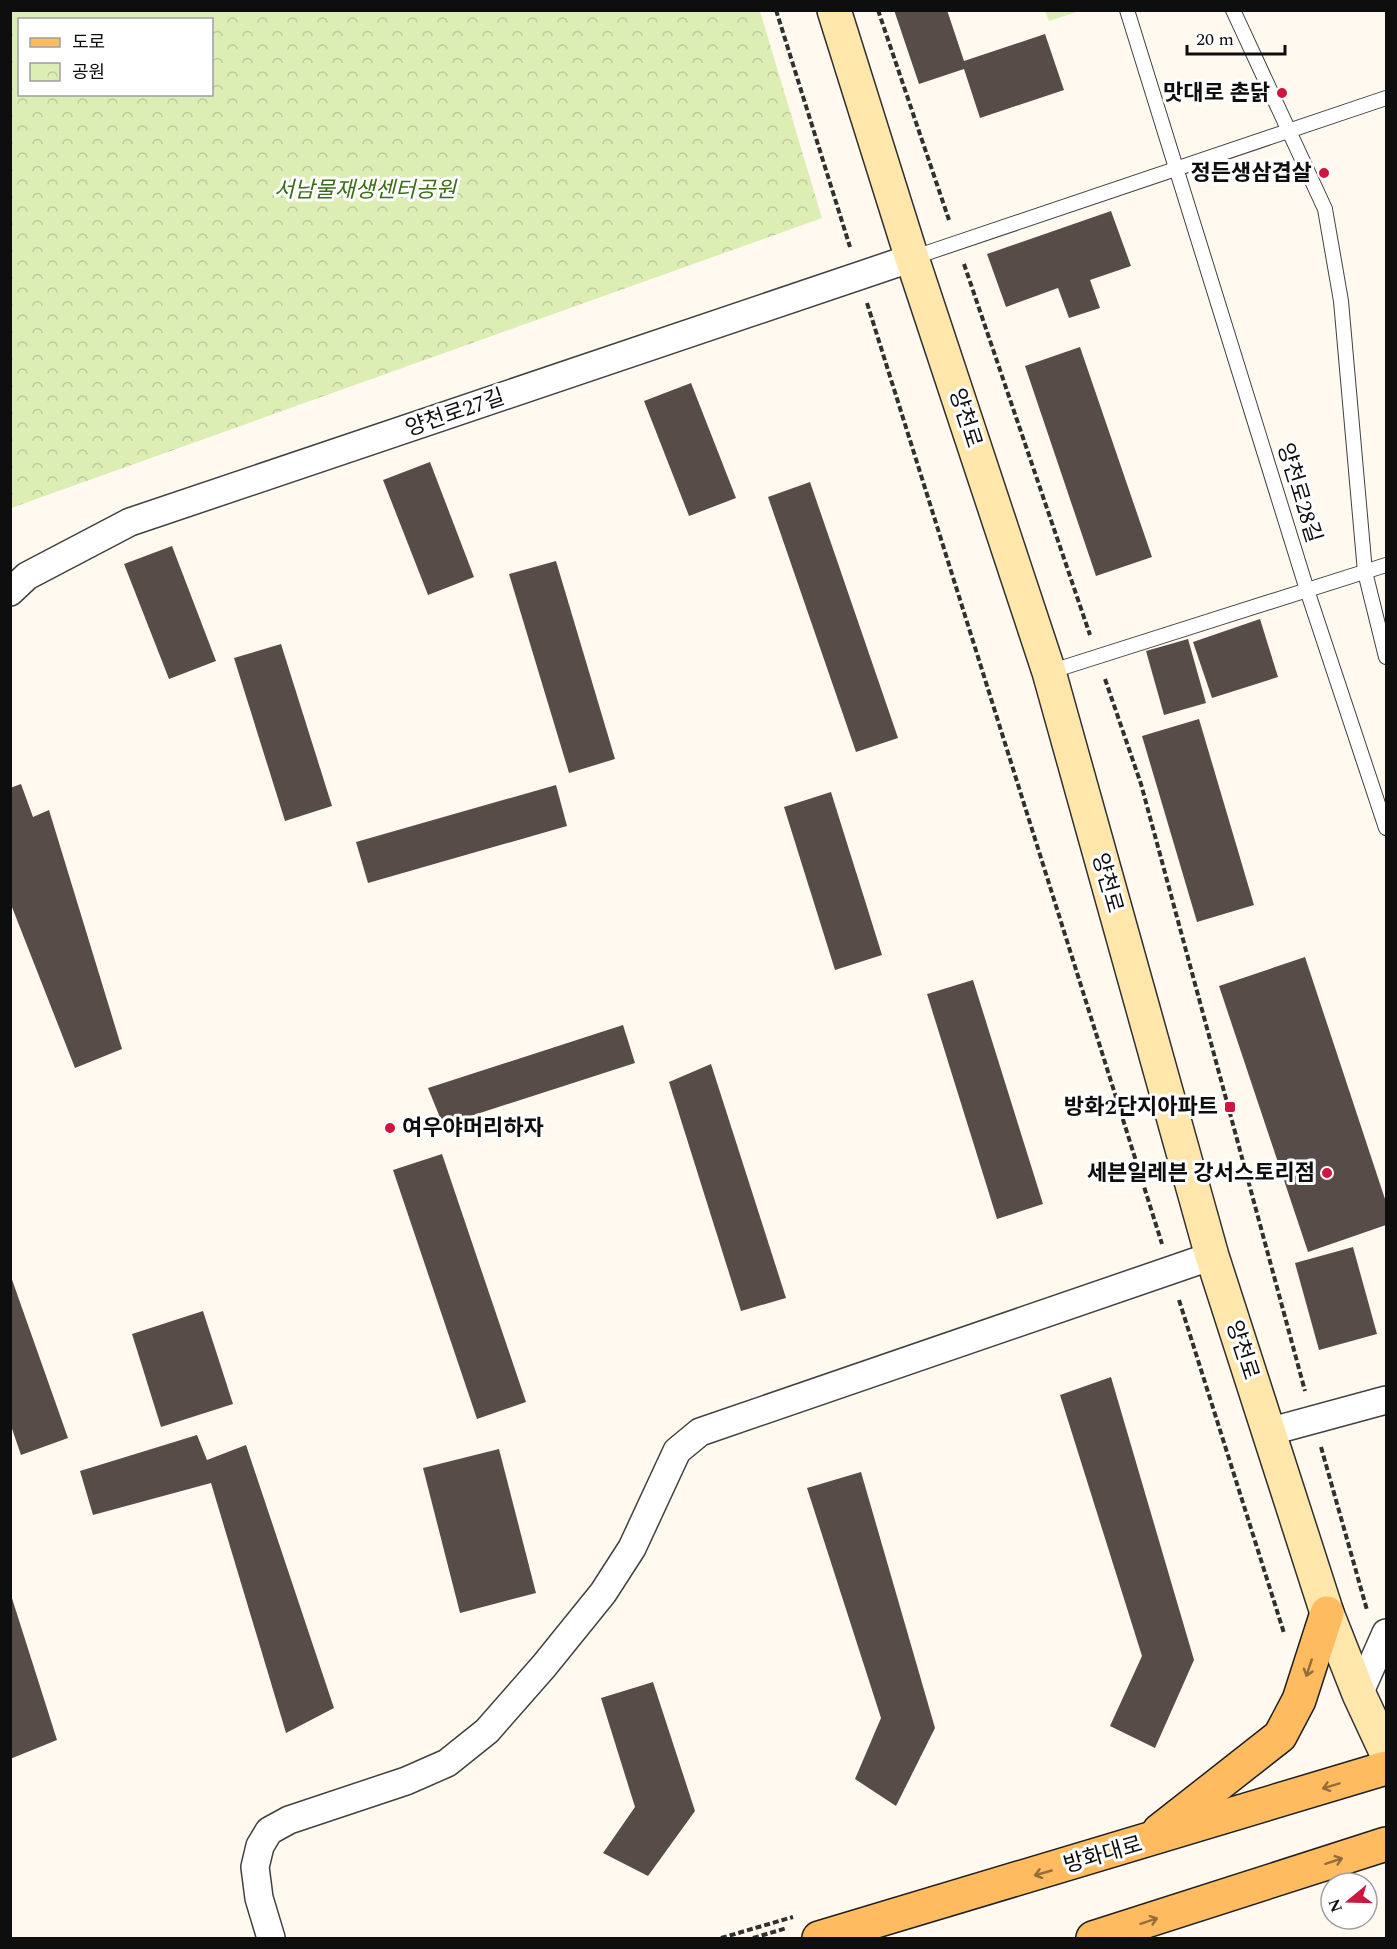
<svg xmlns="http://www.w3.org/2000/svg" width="1397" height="1949" viewBox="0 0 1397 1949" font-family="Spectral,'Noto Sans KR',serif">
	<defs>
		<pattern id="park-crowns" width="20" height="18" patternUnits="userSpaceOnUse" patternTransform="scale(1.5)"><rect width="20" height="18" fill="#ddeeb4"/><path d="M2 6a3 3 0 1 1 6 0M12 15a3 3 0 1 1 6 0" fill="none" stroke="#bccb9a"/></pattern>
	</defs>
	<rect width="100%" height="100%" fill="#fff9f0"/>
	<!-- park -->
	<g fill="url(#park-crowns)" fill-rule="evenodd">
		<path d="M11,10L760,11L822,218L11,508ZM20,20H212V94H20Z"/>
		<path d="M1045,11V10L1080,11L1049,21Z"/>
	</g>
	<!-- building -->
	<g fill="#584c49">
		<path d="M894,10H947L964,61L1045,34L1064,90L980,118L964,69L919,84Z"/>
		<path d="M1111,211L1131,266L1090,280L1100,308L1069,318L1058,288L1006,307L987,254Z"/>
		<path d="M1080,347L1152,557L1096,576L1025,366Z"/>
		<path d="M691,383L736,498L689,516L644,401Z"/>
		<path d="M430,462L474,577L428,595L383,480Z"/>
		<path d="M810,482L898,738L856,752L768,497Z"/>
		<path d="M172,546L216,661L169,679L124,564Z"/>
		<path d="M556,561L615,759L569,773L509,574Z"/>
		<path d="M1260,619L1278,677L1212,698L1193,642Z"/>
		<path d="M1188,639L1206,703L1164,715L1146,651Z"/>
		<path d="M281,644L332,806L285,821L234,658Z"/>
		<path d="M1199,719L1254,905L1197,922L1142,736Z"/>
		<path d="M21,784L33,817L49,810L122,1049L75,1068L10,902V788Z"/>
		<path d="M556,785L567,826L368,883L356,842Z"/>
		<path d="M831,792L882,955L835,970L784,807Z"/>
		<path d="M1305,957L1386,1202V1225L1308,1252L1219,986Z"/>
		<path d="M973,980L1043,1204L997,1219L927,994Z"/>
		<path d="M623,1025L635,1063L443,1125L428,1088Z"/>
		<path d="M711,1064L786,1298L741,1311L669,1082Z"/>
		<path d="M442,1154L526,1402L477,1419L393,1170Z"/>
		<path d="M1353,1247L1377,1334L1319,1350L1295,1263Z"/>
		<path d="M10,1274L68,1438L21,1455L10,1423Z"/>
		<path d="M203,1311L233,1404L161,1427L132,1334Z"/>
		<path d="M1111,1377L1194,1660L1155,1748L1110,1726L1142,1656L1060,1395Z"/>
		<path d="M197,1435L207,1460L246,1445L334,1708L286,1733L211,1483L93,1515L80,1471Z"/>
		<path d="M499,1449L536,1593L460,1613L423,1468Z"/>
		<path d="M861,1472L935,1728L896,1806L855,1779L881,1718L807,1488Z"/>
		<path d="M10,1592L57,1740L10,1759Z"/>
		<path d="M653,1682L695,1811L648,1876L603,1853L635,1807L601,1698Z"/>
	</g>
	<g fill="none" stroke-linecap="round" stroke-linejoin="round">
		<defs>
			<g id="service">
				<path d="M1127,10L1307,590L1386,828"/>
				<path d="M1233,10L1325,209L1341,301L1365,572L1386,657"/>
				<path d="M912,258L1386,98"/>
				<path d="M1049,672L1386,565"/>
			</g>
			<g id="minor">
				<path d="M10,592L27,576L130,522L912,258"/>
				<path d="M1268,1432L1386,1400"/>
				<path d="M1359,1694L1386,1633"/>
				<path d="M271,1938L259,1898L255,1867L260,1846L269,1831L289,1820L406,1781L447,1763L487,1731L544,1666L603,1593L632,1548L677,1451L700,1432L1212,1256"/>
			</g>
			<path id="secondary" d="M834,10L909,249L1049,672L1212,1256L1327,1613L1359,1694L1386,1752"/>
			<g id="primary">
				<path d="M1159,1831L1280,1736L1299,1700L1327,1613"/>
				<path d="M819,1938L1386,1768"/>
				<path d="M1093,1938L1386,1844"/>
			</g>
		</defs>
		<!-- service casing -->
		<use href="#service" stroke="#414141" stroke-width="16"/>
		<!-- minor casing -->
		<use href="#minor" stroke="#414141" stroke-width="30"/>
		<!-- secondary casing -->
		<use href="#secondary" stroke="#303030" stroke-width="36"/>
		<!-- primary casing -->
		<use href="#primary" stroke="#1f1f1f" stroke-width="36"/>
		<!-- path -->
		<g stroke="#303030" stroke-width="4" stroke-dasharray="6 3" stroke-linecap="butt">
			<path d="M776,10L850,247"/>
			<path d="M878,10L949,220"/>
			<path d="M964,264L1090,635"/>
			<path d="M867,303L1162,1244"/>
			<path d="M1105,679L1141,784L1305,1391"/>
			<path d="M1179,1300L1284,1633"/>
			<path d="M1321,1447L1367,1610"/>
			<path d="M721,1938L793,1917"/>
			<path d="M753,1938L787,1928"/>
		</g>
		<!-- service -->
		<use href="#service" stroke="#fff" stroke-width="14"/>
		<!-- minor -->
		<use href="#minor" stroke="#fff" stroke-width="27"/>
		<!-- secondary -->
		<use href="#secondary" stroke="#ffe6ab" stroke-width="33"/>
		<!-- primary -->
		<use href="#primary" stroke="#ffbb60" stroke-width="33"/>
	</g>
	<!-- one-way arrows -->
	<defs><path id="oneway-shaft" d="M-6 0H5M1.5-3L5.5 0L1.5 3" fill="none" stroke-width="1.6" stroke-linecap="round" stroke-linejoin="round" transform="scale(1.5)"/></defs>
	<g stroke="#936d3b">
		<use href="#oneway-shaft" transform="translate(1309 1668) rotate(108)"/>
		<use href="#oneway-shaft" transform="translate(1331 1786) rotate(163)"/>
		<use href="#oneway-shaft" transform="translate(1334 1861) rotate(-18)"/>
		<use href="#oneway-shaft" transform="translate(1043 1873) rotate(164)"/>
		<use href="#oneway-shaft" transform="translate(1149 1921) rotate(-18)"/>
	</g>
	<!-- markers -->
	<g fill="#ce1641" stroke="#fff" stroke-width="2">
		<circle cx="1282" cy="93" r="6"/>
		<circle cx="1324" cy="173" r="6"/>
		<rect x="1224" y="1101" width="12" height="12" rx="3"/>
		<circle cx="390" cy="1128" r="6"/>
		<circle cx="1327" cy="1173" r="6"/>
	</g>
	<g text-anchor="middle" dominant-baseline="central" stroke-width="6" stroke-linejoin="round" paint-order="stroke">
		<!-- poi labels -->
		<g font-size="22" font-weight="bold" fill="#0e0e0e" stroke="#fff" text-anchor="end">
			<text x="1270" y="93">맛대로 촌닭</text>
			<text x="1312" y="173">정든생삼겹살</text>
			<text x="1218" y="1107">방화2단지아파트</text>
			<text x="402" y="1128" text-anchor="start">여우야머리하자</text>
			<text x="1315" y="1173">세븐일레븐 강서스토리점</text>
		</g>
		<!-- park labels -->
		<g font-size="22" font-style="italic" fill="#396e17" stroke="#fff">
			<text x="365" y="190">서남물재생센터공원</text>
		</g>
		<!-- street labels -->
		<g font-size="22" fill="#0e0e0e" stroke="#fff">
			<text transform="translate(455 413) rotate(-19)">양천로27길</text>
			<text transform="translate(965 418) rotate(72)">양천로</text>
			<text transform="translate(1299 493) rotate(73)">양천로28길</text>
			<text transform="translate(1107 883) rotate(74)">양천로</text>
			<text transform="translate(1242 1350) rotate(72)">양천로</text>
			<text transform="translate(1103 1855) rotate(-16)">방화대로</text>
		</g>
	</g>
	<!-- border -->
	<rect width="1397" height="1949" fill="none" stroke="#0e0e0e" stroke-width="24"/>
	<!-- legend -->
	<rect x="18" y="18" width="195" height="78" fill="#ffffff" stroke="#9f9f9f" stroke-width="1.5"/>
	<rect x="30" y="38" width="30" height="9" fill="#ffbb60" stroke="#9f9f9f" stroke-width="1.5"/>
	<text x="72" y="48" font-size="18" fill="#0e0e0e">도로</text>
	<rect x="30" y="63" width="30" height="18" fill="url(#park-crowns)" stroke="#9f9f9f" stroke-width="1.5"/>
	<text x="72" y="78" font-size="18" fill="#0e0e0e">공원</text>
	<!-- north arrow -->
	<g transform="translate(1349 1901) rotate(251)"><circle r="28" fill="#ffffff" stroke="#9f9f9f" stroke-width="1.5"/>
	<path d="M0-4.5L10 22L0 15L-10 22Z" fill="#ce1641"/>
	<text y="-9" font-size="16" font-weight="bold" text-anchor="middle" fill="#0e0e0e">N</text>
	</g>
	<!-- scale -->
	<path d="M1187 45v9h98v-9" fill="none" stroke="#0e0e0e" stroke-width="3"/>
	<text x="1196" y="45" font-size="18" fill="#0e0e0e" stroke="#ffffff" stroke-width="4.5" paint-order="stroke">20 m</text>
</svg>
